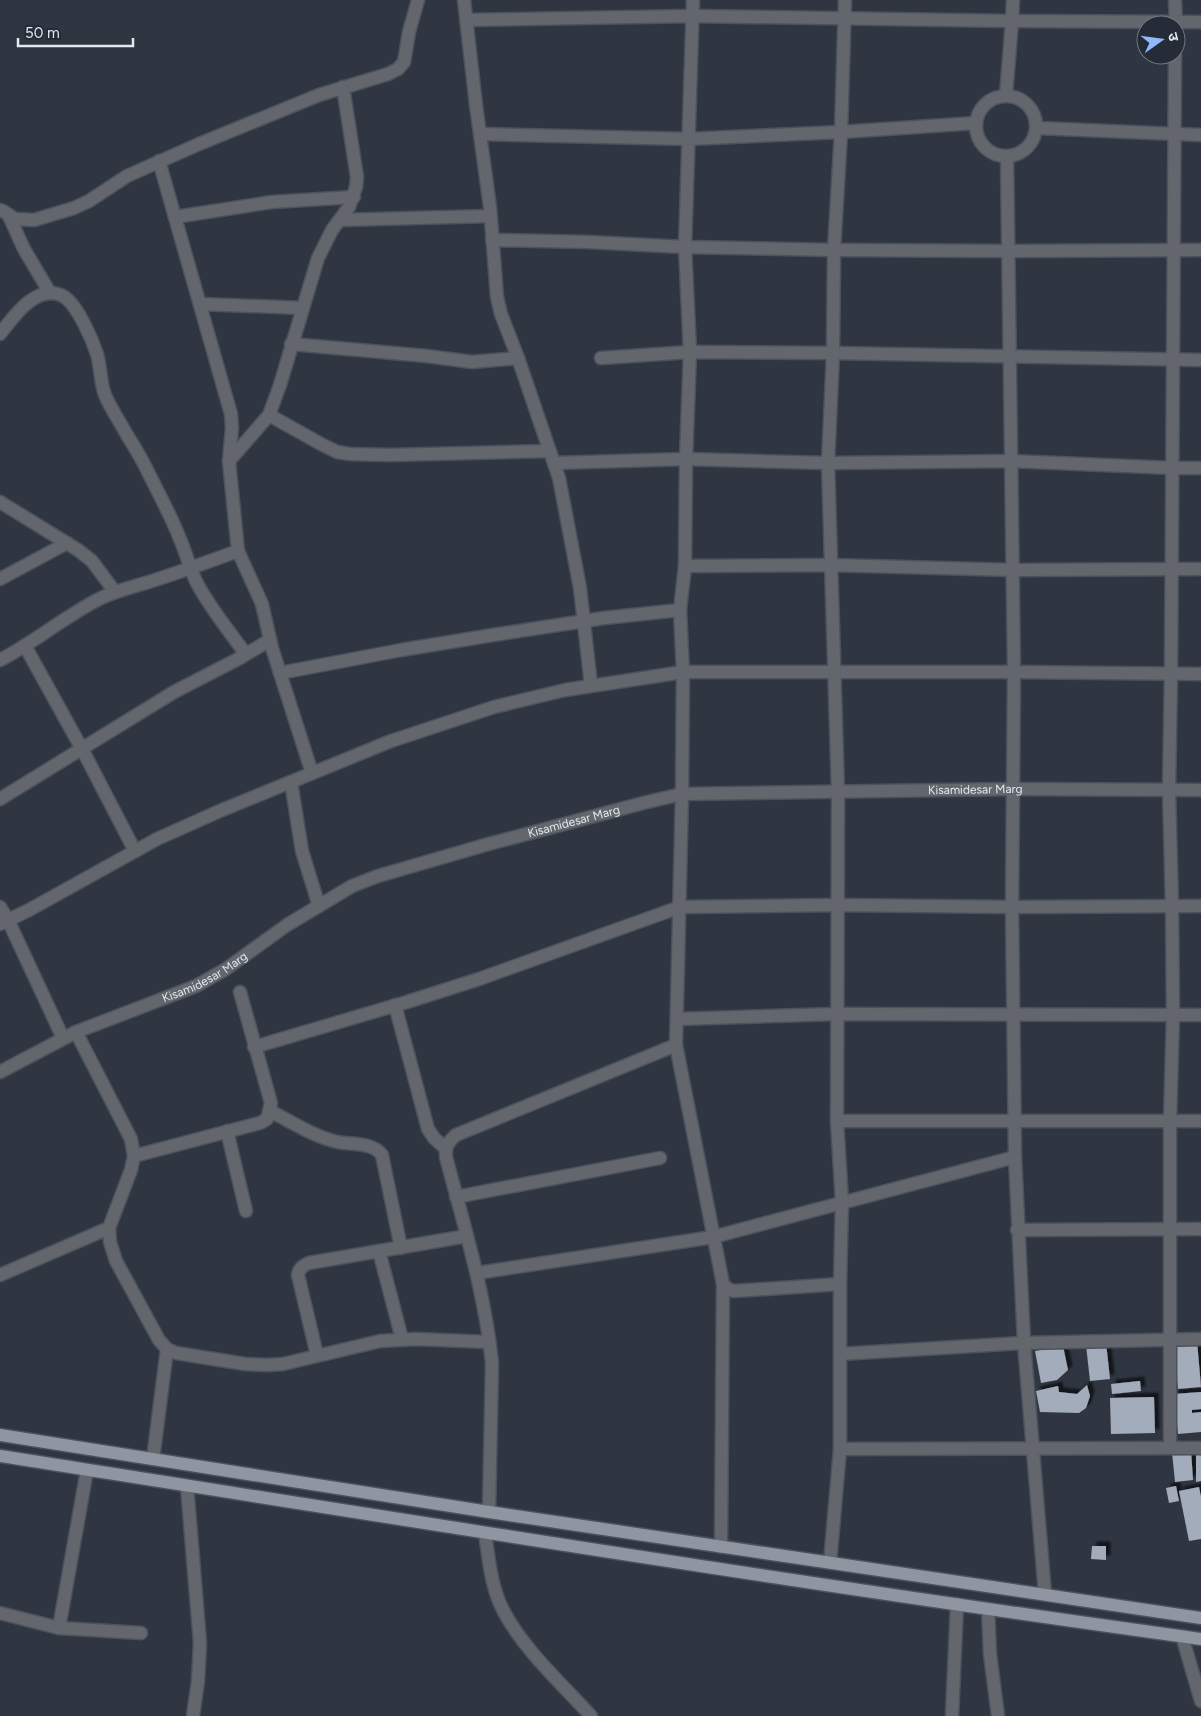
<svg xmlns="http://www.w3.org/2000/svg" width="1201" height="1716" viewBox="0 0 1201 1716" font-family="Figtree,'Noto Sans Devanagari',sans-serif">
	<defs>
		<filter id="shadow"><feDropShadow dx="4.5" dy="-4.5" stdDeviation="1" flood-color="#0009"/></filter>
	</defs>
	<rect width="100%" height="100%" fill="#2f3641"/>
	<!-- building -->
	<g fill="#a3acba" filter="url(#shadow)">
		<path d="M1197,1341L1201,1387L1178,1389L1173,1343Z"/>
		<path d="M1106,1343L1110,1379L1090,1381L1086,1345Z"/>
		<path d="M1063,1346L1068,1370L1057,1380L1041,1383L1035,1351Z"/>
		<path d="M1140,1381L1141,1391L1112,1394L1111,1384Z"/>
		<path d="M1087,1385L1090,1396L1086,1408L1079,1413L1040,1412L1036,1391L1058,1386L1059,1392L1077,1394Z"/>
		<path d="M1201,1392V1409L1192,1410V1413L1201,1412V1432L1178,1434L1174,1394Z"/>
		<path d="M1154,1397L1155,1433L1111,1434L1110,1398Z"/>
		<path d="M1191,1451L1193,1480L1175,1482L1172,1452Z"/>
		<path d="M1196,1454H1201V1481L1196,1482Z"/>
		<path d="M1176,1486L1179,1501L1169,1503L1166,1488Z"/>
		<path d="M1199,1487L1201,1497V1539L1189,1541L1179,1491Z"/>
		<path d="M1092,1546H1106V1560L1091,1559Z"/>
	</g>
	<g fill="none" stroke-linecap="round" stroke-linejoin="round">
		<defs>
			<g id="street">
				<path d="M464,0L476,105L490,207L497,297L501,314L518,358L559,478L580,588L591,685"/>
				<path d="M693,0L685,247L690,352L686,459L685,566L680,610L683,672L682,794L676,1045L723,1284L728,1289L734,1291L840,1284"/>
				<path d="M1175,0L1176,25"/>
				<path d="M466,20L692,16L1012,21L1201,22"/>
				<path d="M1006,95L1012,21L1013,0"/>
				<circle cx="1006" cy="126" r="30"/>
				<path d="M1037,128L1201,135"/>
				<path d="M481,134L688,139L841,132L976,123"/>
				<path d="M1007,156L1014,672L1012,907L1015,1157L1024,1343L1045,1594"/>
				<path d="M159,161L231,414L232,428L229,461L238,551L262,604L272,648L312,773"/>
				<path d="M0,210L3,211L15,219L34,220L74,208L89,201L127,176L199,144L319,95L388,74L398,69L404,62L409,32L418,0"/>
				<path d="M9,216L24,249L50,293"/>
				<path d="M175,217L272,202L354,197"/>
				<path d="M340,220L490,216"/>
				<path d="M492,240L588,242L685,247L834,250L1008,251L1201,250"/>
				<path d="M200,304L302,308"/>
				<path d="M0,334C14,316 37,283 63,296C77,304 92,339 97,354C101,368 100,382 105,395C111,409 120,422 127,435C136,449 144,463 151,478C161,498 172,518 180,539C187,555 190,571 198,585C211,609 229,631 245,653"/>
				<path d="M291,344L427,356L472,362L518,358"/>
				<path d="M601,358L690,352L833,353L1201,360"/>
				<path d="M269,415L321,444L337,452L350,454L390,455L550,451"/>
				<path d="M229,461L269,415L280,385L318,258L332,230L349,207L356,187L357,177L343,87"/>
				<path d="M554,463L686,459L828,463L1012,461L1173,468H1201"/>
				<path d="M0,502L78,550L92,561L115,592"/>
				<path d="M685,566L830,565L1013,570L1201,569"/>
				<path d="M0,579L67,543"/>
				<path d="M25,646L82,749L135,851"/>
				<path d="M0,660C35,642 65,616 101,598C118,590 137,586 155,580C183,571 210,561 238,551"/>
				<path d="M280,673L401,650L493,635L604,618L680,610"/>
				<path d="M291,782L302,851L319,906"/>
				<path d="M0,799L174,692L238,659L270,640"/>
				<path d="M0,907L8,920L63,1038"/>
				<path d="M0,924L29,910L157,839L222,810L391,741L494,707L565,690L683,672H1014L1201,674"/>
				<path d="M395,1005L428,1129L434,1138L445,1148"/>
				<path d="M677,1019L837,1014L1201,1015"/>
				<path d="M76,1032L131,1139L134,1156L131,1170L109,1228L110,1242L116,1261L159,1340L167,1349L176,1353L245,1364L267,1365L283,1364L380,1341L416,1339L489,1342"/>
				<path d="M254,1047L407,1002L479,979L680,907L837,905L1012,907L1201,906"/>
				<path id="s1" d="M0,1072L76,1032L196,986L226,969L287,925L352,886L378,876L485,845L647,802L682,794L1012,789L1201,790"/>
				<path d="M270,1111C292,1122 314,1137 338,1142C352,1145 373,1142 382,1155L401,1248"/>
				<path d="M837,1121H1201"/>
				<path d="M227,1131L246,1211"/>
				<path d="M134,1156L260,1123L267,1119L271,1103L240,992"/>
				<path d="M456,1197L660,1158"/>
				<path d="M1017,1230L1201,1229"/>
				<path d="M379,1251L402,1339"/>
				<path d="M477,1273L713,1237L1015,1157"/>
				<path d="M0,1275L109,1228"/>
				<path d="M840,1354L1024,1343L1201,1339"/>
				<path d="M317,1355L298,1275C299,1268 303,1266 309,1263L467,1236"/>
				<path d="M1170,1447V1121L1173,1016L1172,906L1169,790L1171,674L1175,55"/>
				<path d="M840,1449L1201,1448"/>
				<path d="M153,1459L167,1349"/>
				<path d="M187,1486L200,1643L198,1681L193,1716"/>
				<path d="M489,1512L492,1363C485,1293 464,1226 446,1157C445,1147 448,1142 456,1135L676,1045"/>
				<path d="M485,1533C489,1560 491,1588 504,1612C525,1651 561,1683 591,1716"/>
				<path d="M721,1547L723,1284"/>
				<path d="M830,1563L840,1449V1284L842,1202L837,1121L838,792L828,463L833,353L834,250L841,132L845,0"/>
				<path d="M988,1609L990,1654L998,1716"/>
				<path d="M0,1613L59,1628L141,1633"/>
				<path d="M59,1628L87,1470"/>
				<path d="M1182,1636L1201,1701"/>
				<path d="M952,1716L957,1604"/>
			</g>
			<g id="primary">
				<path d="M0,1435L489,1512L1201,1618"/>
				<path d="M0,1456C400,1519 800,1584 1201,1639"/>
			</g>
		</defs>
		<!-- street casing -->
		<use href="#street" stroke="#4c525d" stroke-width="15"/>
		<!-- primary casing -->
		<use href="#primary" stroke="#4c525d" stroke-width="15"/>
		<!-- street -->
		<use href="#street" stroke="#63666c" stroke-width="12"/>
		<!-- primary -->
		<use href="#primary" stroke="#8f96a2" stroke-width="12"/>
	</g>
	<g text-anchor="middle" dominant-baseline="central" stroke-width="5" stroke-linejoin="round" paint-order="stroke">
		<!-- street labels -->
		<g font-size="12" fill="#e3e8ef" stroke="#252c37">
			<text stroke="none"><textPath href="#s1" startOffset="1036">Kisamidesar Marg</textPath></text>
			<text stroke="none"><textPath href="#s1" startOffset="631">Kisamidesar Marg</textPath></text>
			<text stroke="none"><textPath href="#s1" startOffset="226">Kisamidesar Marg</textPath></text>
		</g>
	</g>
	<!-- north arrow -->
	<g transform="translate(1161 40) rotate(76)"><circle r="24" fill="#252c37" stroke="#717781"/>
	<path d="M0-4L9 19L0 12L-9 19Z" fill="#8fb8fd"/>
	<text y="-8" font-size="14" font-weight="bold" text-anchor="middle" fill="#e3e8ef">उ</text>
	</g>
	<!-- scale -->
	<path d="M18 38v8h115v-8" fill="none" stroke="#e3e8ef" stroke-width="2.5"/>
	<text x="25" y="38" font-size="15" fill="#e3e8ef" stroke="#252c37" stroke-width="4" paint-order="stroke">50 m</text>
</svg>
